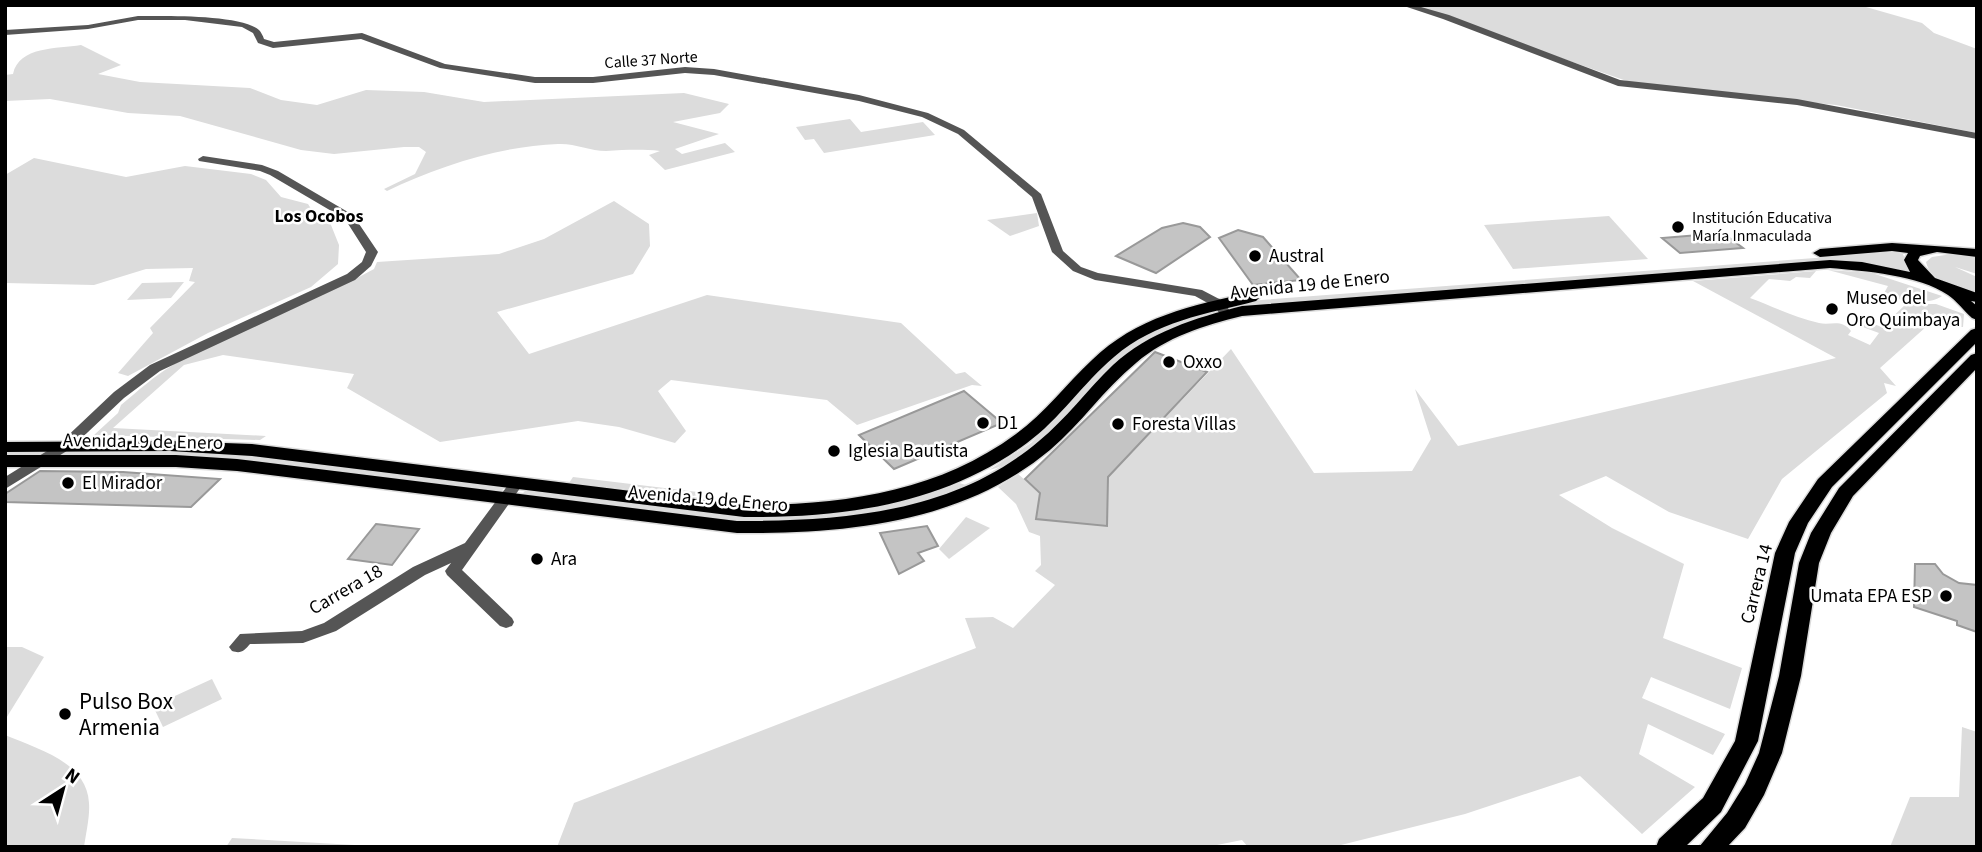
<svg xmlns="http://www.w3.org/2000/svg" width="1982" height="852" viewBox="0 0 1982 852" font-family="'Source Sans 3',sans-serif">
	<rect width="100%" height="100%" fill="#fff"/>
	<!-- green -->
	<g fill="#dcdcdc">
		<path d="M1410,5H1859L1922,23L1934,33L1977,49V133L1836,105L1638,85Z"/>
		<path d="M81,45L121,65L98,74L140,82L250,88L281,100L317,105L366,90L424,92L484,102L684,93L729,104L720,113L673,122L719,134L675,149L682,154L725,143L735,152L665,170L649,155L660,151C641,149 625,150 606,151C590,151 574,143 558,144C501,146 439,166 387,191L384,189L415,174L426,152L419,147H404L334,154L301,150L180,116L128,113L50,99L5,101V75L13,74C19,46 57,49 81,45Z"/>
		<path d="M850,119L861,132L923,122L935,135L824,153L814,139L805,140L796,127Z"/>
		<path d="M34,158L126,177L185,166L251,174L266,180L281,197L308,204L315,215L329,220L339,245L338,264L311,287L208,333L128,376L118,373L153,333L150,328L195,282L189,281L193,268L146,269L94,285L5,283V175Z"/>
		<path d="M614,201L649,224L650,246L633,274L497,312L529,354L707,295L901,323L956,374L965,372L982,386L972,385L857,425L827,400L671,380L658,391L686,431L675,443L619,427L578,421L440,442L347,388L354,374L223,355L184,365L113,428L266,436L260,440L94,435L118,413L121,405C138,391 154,376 173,365C234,326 309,305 374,269L377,262L499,254L544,239Z"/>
		<path d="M1037,213L1039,226L1010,236L987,220Z"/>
		<path d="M1609,216L1648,259L1513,269L1484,225Z"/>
		<path d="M1895,252L1903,254L1909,271L1827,261L1230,307L1261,300Z"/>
		<path d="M1952,254L1977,258V274L1955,267L1977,277V292C1959,288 1930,282 1926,262L1932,257Z"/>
		<path d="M1828,270L1872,273L1942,296C1926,307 1901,300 1883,295L1888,286Z"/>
		<path d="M1816,271L1810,278L1796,277L1790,281L1769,279L1750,298C1772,306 1795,318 1819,323C1831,326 1841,318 1851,331L1848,335L1870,345L1879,333L1860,326L1865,321L1882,327L1906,304H1936L1964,314L1963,327L1927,326L1880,368L1896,386L1884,383L1887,393L1782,479L1748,539L1669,512L1606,476L1559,495L1612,528L1684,564L1663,638L1742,668L1730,709L1651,677L1642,698L1725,734L1713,755L1648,724L1639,754L1695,787L1642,834L1580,776L1465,814L1333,847H1248L1242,840L1207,847H557L574,803L976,648L965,618L993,617L1013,628L1055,585L1035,571L1041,565L1040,536L1029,532L1016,504L998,487L1018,474L1040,493L1107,526L1108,477L1231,349L1314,473L1412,471L1431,439L1415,389L1458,446L1836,358L1693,281Z"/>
		<path d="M184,282L171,298L127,300L142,283Z"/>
		<path d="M1198,315L1201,318C1177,326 1154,332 1133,349C1088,386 1047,457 989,470L1031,443L1108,363L1129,346L1169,323Z"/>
		<path d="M5,451H180L263,456L504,488L500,493L255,462L5,457Z"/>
		<path d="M573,477L706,493L693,496L569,483Z"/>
		<path d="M959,483L966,485L906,508L815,522H740L521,495L526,490C675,508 814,539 959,483Z"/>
		<path d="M966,517L990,528L949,559L939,549Z"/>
		<path d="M5,647H22L44,657L5,720Z"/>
		<path d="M212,679L222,699L163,727L153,706Z"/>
		<path d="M1962,727L1977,732V847H1890L1910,797H1959Z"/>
		<path d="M5,735C38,749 87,762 89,803C90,817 86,833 84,847H5Z"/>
		<path d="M232,838L372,846L373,847H226Z"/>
	</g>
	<!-- building -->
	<g fill="#c4c4c4" stroke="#999" stroke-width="2">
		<path d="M1183,223L1200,227L1210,237L1156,273L1116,256L1162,228Z"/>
		<path d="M1238,230L1263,237L1301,280L1253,285L1219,238Z"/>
		<path d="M1723,233L1743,248L1680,253L1662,238Z"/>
		<path d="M1155,352L1207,372L1108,477L1107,526L1036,519L1040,493L1025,479Z"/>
		<path d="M964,391L1002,423L894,469L859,435Z"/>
		<path d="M40,471L123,472L220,479L191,507L5,502V494Z"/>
		<path d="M376,524L419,529L392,565L348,559Z"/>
		<path d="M927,526L938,546L918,553L924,561L899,574L880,533Z"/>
		<path d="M1915,564H1935L1943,574L1959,583L1977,585V632L1957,625V621L1914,607Z"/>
	</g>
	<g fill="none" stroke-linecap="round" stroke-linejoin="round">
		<defs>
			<g id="major">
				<path d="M1892,243L1977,249V257L1937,252L1920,256L1918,260L1935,278L1977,293V302L1971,301L1977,306V320L1972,318C1964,311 1956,300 1948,295C1919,275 1865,271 1830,268L1242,316C1205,325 1166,337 1136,363C1104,389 1081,424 1050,450C962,523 847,534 737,533L237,471L176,467H5V455H176L237,459L737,521C843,521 954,513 1039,441C1066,419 1087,390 1113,365C1149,332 1195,318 1242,306L1830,260L1862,262L1910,272L1904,260L1908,253L1892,251L1820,257L1813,253L1820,249Z"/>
				<path d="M1251,293L1259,298L1256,301C1206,314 1156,321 1114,357C1083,383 1060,419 1027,443C944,504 844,518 744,517L252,456L170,451L5,452V442L170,441L252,444L744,505C841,505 936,493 1016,434C1045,413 1066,384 1092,360C1135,318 1193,304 1251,293Z"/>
				<path d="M1977,328V342L1832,487L1808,523L1795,553L1758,741L1721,812L1685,847H1656L1659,839L1703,798L1735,741L1775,553L1789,522L1818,479L1971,330Z"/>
				<path d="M1977,353V368L1853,496L1831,533L1819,563L1801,676L1782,753L1764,795L1745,828L1727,847H1699L1727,813L1745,784L1759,753L1779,676L1799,563L1811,533L1839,488L1971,355Z"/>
			</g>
		</defs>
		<!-- major casing -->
		<use href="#major" stroke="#dbdbdb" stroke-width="3"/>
		<!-- minor -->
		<g fill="#555" fill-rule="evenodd">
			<path d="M1401,5H1414L1449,15L1620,80L1797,99L1977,133V139L1797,105L1618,86L1443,19Z"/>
			<path d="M138,16C163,16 241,14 259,30C261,32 263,36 264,39L274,42L362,33L445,64L535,77H593L685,67L714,69L859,95L928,113L964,130L1041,194L1063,251L1081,267L1098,273L1202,290L1223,301L1232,314L1230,317H1222L1215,307L1195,296L1095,280L1073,271L1052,252L1032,197L958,134L922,117L859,101L714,75L685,73L593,83H535L440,68L361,39L273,48L258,43L253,33L242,27L185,20H138L88,29L5,35V30L88,25Z"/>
			<path d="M203,156L262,165L278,171L353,215L378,252L371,266L355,280L160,371L124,398L70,449L5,489V477L60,443L114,392L150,365L347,274L362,262L366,252L345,219L270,175L260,171L199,161L198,159Z"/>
			<path d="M516,479L523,484L462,570L512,618L514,622L512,626L506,628L500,626L447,575L445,571L451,563L425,575L336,631L303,643L250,644C244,651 241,654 232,651L229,647L240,634L302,631L324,623L413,567L465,543L511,481Z"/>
		</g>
		<!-- major -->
		<use href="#major" fill="#000" fill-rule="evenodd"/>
	</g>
	<!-- markers -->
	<g fill="#000" stroke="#fff" stroke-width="2.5">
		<circle cx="1678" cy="227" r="7"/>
		<circle cx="1255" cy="256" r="7"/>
		<circle cx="1832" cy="309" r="7"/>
		<circle cx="1169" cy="362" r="7"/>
		<circle cx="983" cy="423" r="7"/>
		<circle cx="1118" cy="424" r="7"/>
		<circle cx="834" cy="451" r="7"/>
		<circle cx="68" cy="483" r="7"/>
		<circle cx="537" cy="559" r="7"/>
		<circle cx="1946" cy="596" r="7"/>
		<circle cx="65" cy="714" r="7"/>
	</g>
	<g text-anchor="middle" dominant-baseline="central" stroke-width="5" stroke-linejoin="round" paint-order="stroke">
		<!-- far-street labels -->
		<g font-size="16" fill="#000" stroke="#fff">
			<text transform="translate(651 60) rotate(-4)">Calle 37 Norte</text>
		</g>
		<!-- far-poi labels -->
		<g font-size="16" fill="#000" stroke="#fff" text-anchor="start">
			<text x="1692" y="218">Institución Educativa<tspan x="1692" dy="18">María Inmaculada</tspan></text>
		</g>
		<!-- far-neighbourhood labels -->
		<g font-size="18" font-weight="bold" fill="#000" stroke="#fff">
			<text x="319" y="216">Los Ocobos</text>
		</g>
		<!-- poi labels -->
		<g font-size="19" fill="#000" stroke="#fff" text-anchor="start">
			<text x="1269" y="256">Austral</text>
			<text x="1846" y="298">Museo del<tspan x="1846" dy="22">Oro Quimbaya</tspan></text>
			<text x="1183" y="362">Oxxo</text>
			<text x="997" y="423">D1</text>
			<text x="1132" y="424">Foresta Villas</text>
			<text x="848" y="451">Iglesia Bautista</text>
			<text x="82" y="483">El Mirador</text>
			<text x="551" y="559">Ara</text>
			<text x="1932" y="596" text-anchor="end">Umata EPA ESP</text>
		</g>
		<!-- street labels -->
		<g font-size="19" fill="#000" stroke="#fff">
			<text transform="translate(1310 285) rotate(-6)">Avenida 19 de Enero</text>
			<text transform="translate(143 442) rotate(1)">Avenida 19 de Enero</text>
			<text transform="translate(708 499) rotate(5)">Avenida 19 de Enero</text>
			<text transform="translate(1757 584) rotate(-76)">Carrera 14</text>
			<text transform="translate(346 590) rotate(-30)">Carrera 18</text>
		</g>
		<!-- near-poi labels -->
		<g font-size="23" fill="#000" stroke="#fff" text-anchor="start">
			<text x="79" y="701">Pulso Box<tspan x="79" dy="26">Armenia</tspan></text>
		</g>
	</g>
	<!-- border -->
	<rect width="1982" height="852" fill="none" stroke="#000000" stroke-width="14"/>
	<!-- north arrow -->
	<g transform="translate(63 789) rotate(36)" stroke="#ffffff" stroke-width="5" paint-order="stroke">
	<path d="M0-5L12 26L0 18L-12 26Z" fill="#000000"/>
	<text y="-10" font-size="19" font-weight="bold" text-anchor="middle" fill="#000000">N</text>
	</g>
</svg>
